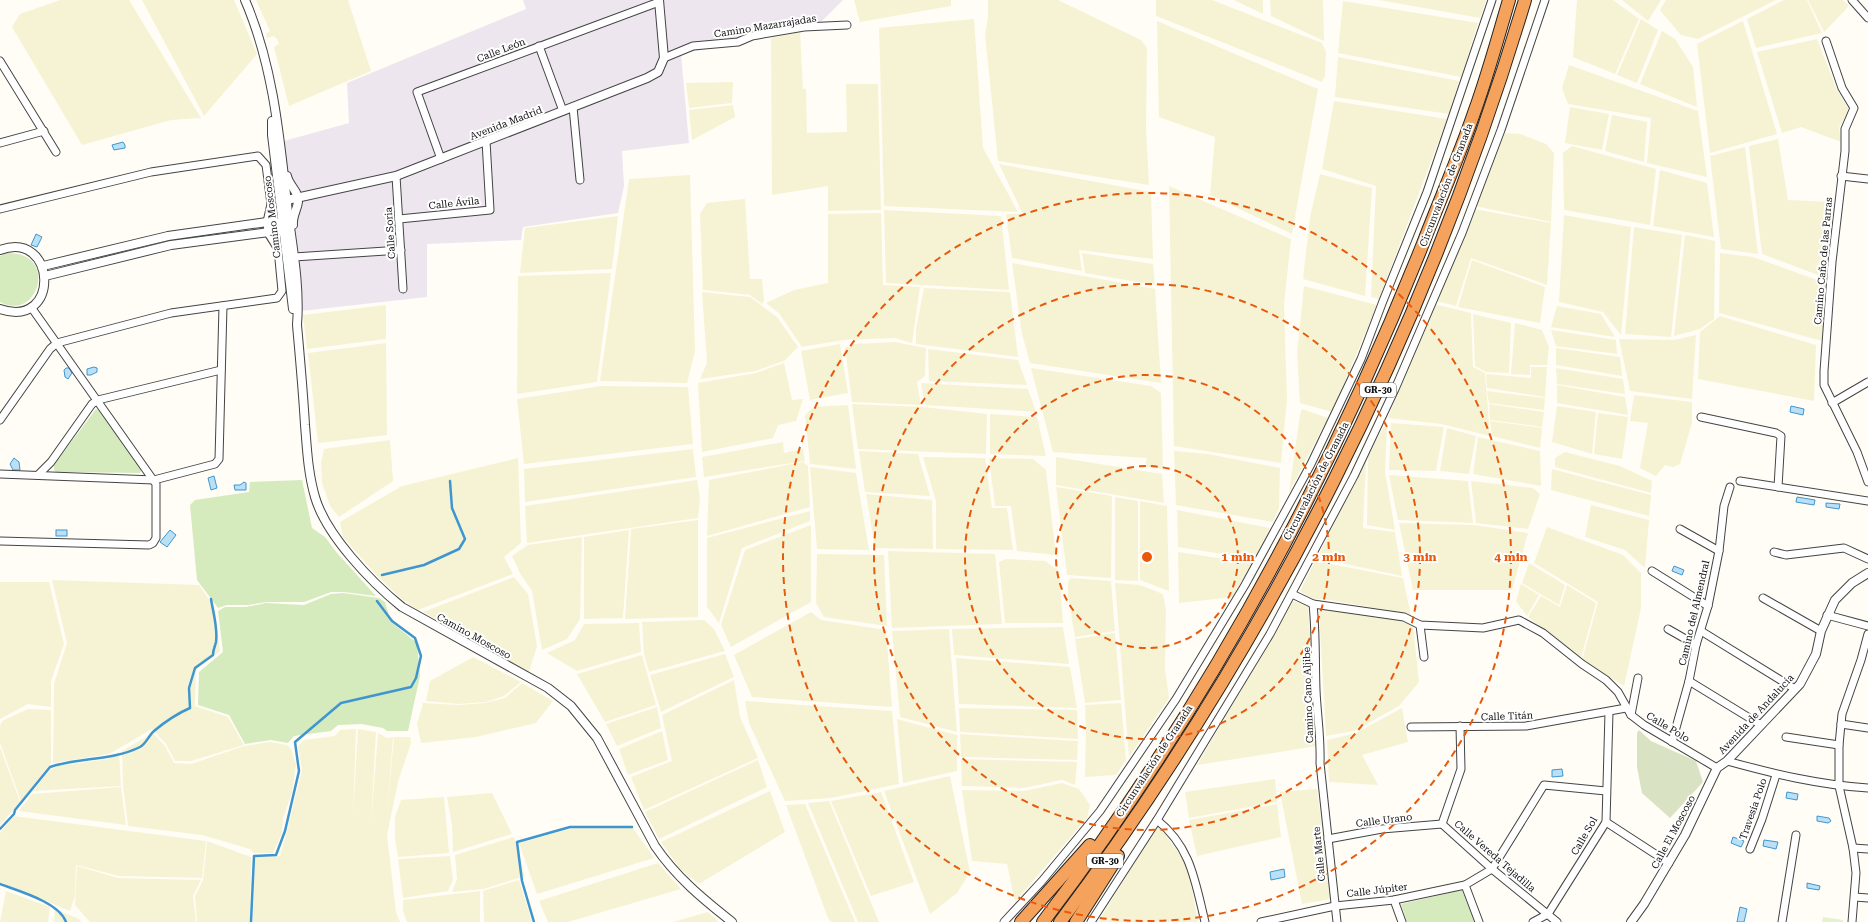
<svg xmlns="http://www.w3.org/2000/svg" width="1868" height="922" viewBox="0 0 1868 922" font-family="'Roboto Serif',serif">
	<rect width="100%" height="100%" fill="#fffdf5"/>
	<!-- industrial -->
	<path fill="#eee6ef" d="M523,0H843L818,25L752,40L681,54L689,143L622,151L624,186L618,213L523,227L521,240L427,244V297L301,311L284,141L349,123L347,83L526,9Z"/>
	<!-- farmland -->
	<g fill="#f6f3d4">
		<path d="M60,0H129L201,118L171,120L82,145L12,27L20,14Z"/>
		<path d="M142,0H234L257,54L204,116Z"/>
		<path d="M256,0H348L371,71L289,106L274,47L279,44L277,39L274,36L267,38L266,34L270,31Z"/>
		<path d="M854,0H951V6L860,22Z"/>
		<path d="M988,0H1058L1141,40L1147,48L1146,127L1149,185L998,161L985,34L988,18Z"/>
		<path d="M1156,0H1212L1322,43L1326,52L1325,76L1322,82L1156,16Z"/>
		<path d="M1234,0H1263V14Z"/>
		<path d="M1270,0H1323L1324,41L1271,16Z"/>
		<path d="M1379,0H1486L1480,18Z"/>
		<path d="M1577,0H1613L1639,19L1615,74L1573,57Z"/>
		<path d="M1622,0H1661L1648,21Z"/>
		<path d="M1666,0H1776L1698,39L1681,35L1660,10Z"/>
		<path d="M1784,0H1807L1822,33L1756,48L1747,19Z"/>
		<path d="M1808,0H1843L1849,6L1824,32Z"/>
		<path d="M1343,1L1478,23L1461,77L1338,53Z"/>
		<path d="M974,19L983,148L1018,212L884,206L879,28Z"/>
		<path d="M1641,19L1658,30L1637,83L1617,75Z"/>
		<path d="M1157,21L1318,89L1292,234L1210,195L1215,137L1159,117Z"/>
		<path d="M1743,21L1777,134L1710,153L1697,44Z"/>
		<path d="M1662,31L1675,39L1693,67L1697,107L1640,84Z"/>
		<path d="M800,32L803,89H806L807,133L847,132L846,84H878L881,210L828,211V186L772,195L771,38Z"/>
		<path d="M1817,39L1837,90L1849,110L1839,128L1841,142L1801,127L1782,133L1757,52Z"/>
		<path d="M1338,57L1459,81L1449,114L1335,97Z"/>
		<path d="M1569,65L1698,111L1707,177L1647,163L1651,118L1568,104L1562,88Z"/>
		<path d="M733,82L732,103L689,108L686,83Z"/>
		<path d="M1334,101L1447,119L1379,299L1371,297L1376,186L1322,169Z"/>
		<path d="M733,105L735,117L692,140L689,110Z"/>
		<path d="M1570,107L1609,114L1602,150L1565,143Z"/>
		<path d="M1612,115L1647,122L1644,162L1605,151Z"/>
		<path d="M1505,133L1520,134L1546,144L1554,153L1551,222L1475,206Z"/>
		<path d="M1778,139L1788,200L1834,202L1826,278L1762,254L1749,146Z"/>
		<path d="M1572,146L1656,169L1650,225L1564,210L1563,153Z"/>
		<path d="M1745,147L1758,254L1721,249L1710,156Z"/>
		<path d="M999,164L1151,192L1153,259L1079,250L1082,271L1012,258L1006,214H1023Z"/>
		<path d="M1660,170L1707,183L1714,237L1653,226Z"/>
		<path d="M1320,174L1372,188L1365,296L1303,279L1310,217Z"/>
		<path d="M690,175L695,351L687,383L600,381L629,179Z"/>
		<path d="M1169,186L1291,239L1284,304L1287,400L1281,463L1174,446Z"/>
		<path d="M745,199L750,279H762L764,301L762,304L750,295L703,290L700,214L707,203Z"/>
		<path d="M1474,209L1551,223L1547,285L1471,258L1456,306L1436,301Z"/>
		<path d="M884,210L1001,216L1009,290L886,283Z"/>
		<path d="M881,213L883,285L920,287L912,343L895,338L843,340L802,347L779,313L766,303L794,290L828,283V214Z"/>
		<path d="M1564,215L1631,227L1621,335L1603,312L1559,302Z"/>
		<path d="M618,216L612,269L520,273L525,228Z"/>
		<path d="M1634,227L1682,235L1671,337L1625,334Z"/>
		<path d="M1685,235L1715,241L1714,319L1700,329L1674,336Z"/>
		<path d="M1082,253L1153,264L1155,285L1085,273Z"/>
		<path d="M1720,253L1753,257L1826,283L1822,341L1719,313Z"/>
		<path d="M1472,260L1545,287L1540,323L1458,307Z"/>
		<path d="M1012,263L1155,289L1161,383L1030,363L1022,334Z"/>
		<path d="M611,273L597,382L517,394L518,276Z"/>
		<path d="M1304,286L1377,305L1332,412L1300,403L1297,353Z"/>
		<path d="M924,288L1010,292L1018,357L916,344V329Z"/>
		<path d="M702,292L750,297L777,317L798,347L784,361L755,371L700,379L707,363Z"/>
		<path d="M1434,304L1471,313L1473,367L1485,373L1490,436L1441,424L1388,418Z"/>
		<path d="M386,305V339L307,349L303,315Z"/>
		<path d="M1557,306L1601,314L1615,337L1551,327Z"/>
		<path d="M1473,314L1511,323L1509,373L1486,372L1475,366Z"/>
		<path d="M1720,316L1816,345L1814,401L1698,379L1700,332Z"/>
		<path d="M1515,323L1542,330L1549,347L1547,365H1530V375L1511,374Z"/>
		<path d="M1551,330L1616,340L1617,354L1556,346Z"/>
		<path d="M1696,335L1692,399L1630,391L1619,339L1674,340Z"/>
		<path d="M895,342L926,348L925,376L917,382L921,405L852,402L845,348L855,344Z"/>
		<path d="M386,343L387,435L318,443L308,353Z"/>
		<path d="M840,344L848,393L810,400L801,351Z"/>
		<path d="M1556,348L1620,357L1622,376L1556,365Z"/>
		<path d="M928,349L1018,360L1027,385L929,381Z"/>
		<path d="M784,363L792,400L803,399L796,421L778,425L773,438L702,452L698,383L756,373Z"/>
		<path d="M1531,367H1547L1545,397L1487,388L1486,374L1531,378Z"/>
		<path d="M1031,368L1151,386L1161,393L1163,469L1145,467L1147,458L1053,452Z"/>
		<path d="M1556,368L1623,379L1625,394L1557,384Z"/>
		<path d="M921,383L1028,389L1036,412L925,405Z"/>
		<path d="M1557,385L1625,397L1628,415L1557,403Z"/>
		<path d="M601,386L688,387L693,444L524,464L517,399Z"/>
		<path d="M1487,391L1545,398L1544,410L1489,403Z"/>
		<path d="M1634,395L1692,402V423L1680,464L1673,467L1665,465L1656,476L1640,468L1648,423L1630,421Z"/>
		<path d="M852,404L923,407L987,414L986,454L858,449Z"/>
		<path d="M1489,404L1544,412L1542,427L1490,420Z"/>
		<path d="M848,405L856,469L810,464L805,415L814,407Z"/>
		<path d="M1557,406L1596,412L1592,454L1552,442Z"/>
		<path d="M1302,409L1328,418L1289,492L1300,415Z"/>
		<path d="M1598,413L1628,417L1622,459L1594,454Z"/>
		<path d="M990,414L1037,417L1046,456L990,454Z"/>
		<path d="M1490,421L1542,428L1540,448L1492,436Z"/>
		<path d="M1391,423L1444,427L1436,471L1389,470Z"/>
		<path d="M1384,426L1387,427L1385,472L1395,530L1367,525L1368,457Z"/>
		<path d="M1447,428L1476,436L1469,474L1440,471Z"/>
		<path d="M1478,437L1540,451L1541,486L1473,474Z"/>
		<path d="M390,440L393,481L339,517L330,506L322,483L321,463L324,449Z"/>
		<path d="M783,442L784,453L803,449L805,461L704,477L702,457Z"/>
		<path d="M693,449L696,477L525,502L524,469Z"/>
		<path d="M859,451L918,454L930,496L865,492Z"/>
		<path d="M1174,451L1208,454L1280,468L1279,508L1273,522L1176,505Z"/>
		<path d="M1565,452L1620,466L1652,481L1651,493L1555,467V458Z"/>
		<path d="M923,457L985,458L992,508H1007L1013,550L936,549V501Z"/>
		<path d="M1056,457L1162,474L1164,503L1056,485Z"/>
		<path d="M518,458L521,543L504,557L513,574L418,610L403,600L377,576L343,537L340,522L402,486Z"/>
		<path d="M989,458L1033,459L1046,470L1056,555L1017,551L1011,506H995Z"/>
		<path d="M1366,461L1363,528L1395,532L1402,576L1317,558Z"/>
		<path d="M803,462L808,466L810,507L707,536L709,480Z"/>
		<path d="M810,467L856,473L869,550L817,549Z"/>
		<path d="M1552,469L1651,495L1649,516L1551,490Z"/>
		<path d="M1389,475L1468,481L1473,523L1398,520Z"/>
		<path d="M697,480L700,498L698,518L527,543L525,506Z"/>
		<path d="M1471,481L1533,488L1540,494L1528,529L1476,523Z"/>
		<path d="M1056,487L1112,496L1111,578L1067,575Z"/>
		<path d="M866,494L932,500L933,549L875,548Z"/>
		<path d="M1115,497L1138,501V581L1115,580Z"/>
		<path d="M1140,501L1167,506L1169,591L1140,580Z"/>
		<path d="M1591,505L1649,520L1645,568L1625,550L1585,537Z"/>
		<path d="M1177,510L1270,528L1254,559L1178,547Z"/>
		<path d="M810,511V521L742,548L719,623L707,607V538Z"/>
		<path d="M698,520V617L625,619L631,529Z"/>
		<path d="M1399,523L1474,525L1528,533L1512,590H1413Z"/>
		<path d="M811,525V602L731,647L721,625L745,550Z"/>
		<path d="M1547,527L1623,555L1641,573V608L1624,686L1582,660L1598,602L1534,563Z"/>
		<path d="M629,530L623,618L584,619V537Z"/>
		<path d="M582,537L580,619L567,639L542,650L532,591L521,575L512,556L528,545Z"/>
		<path d="M888,551L995,554L1002,624L892,628Z"/>
		<path d="M1178,552L1252,563L1233,597L1179,603Z"/>
		<path d="M817,554L884,555L887,626L824,617L816,603Z"/>
		<path d="M1006,559L1045,561L1059,571L1063,623H1005L999,562Z"/>
		<path d="M1315,561L1403,578L1411,616L1403,613L1324,599H1312L1300,591Z"/>
		<path d="M1529,563L1565,585L1559,605L1522,583Z"/>
		<path d="M514,577L528,594L537,646L529,672L423,612Z"/>
		<path d="M1071,578L1111,581L1115,631L1075,637L1068,596V582Z"/>
		<path d="M52,580L199,585L215,608L220,651L196,670L195,706L228,717L244,745L191,761H175L166,744L152,729L109,754L53,763L54,684L67,643Z"/>
		<path d="M0,582H49L64,644L51,681V707L28,704L0,719Z"/>
		<path d="M1115,583L1140,585L1163,594L1166,611L1165,669L1169,698L1129,757Z"/>
		<path d="M1521,584L1539,595L1527,616L1516,601Z"/>
		<path d="M1567,585L1596,603L1581,658L1528,617L1541,596L1560,607Z"/>
		<path d="M1293,601L1308,606L1317,746L1197,765Z"/>
		<path d="M1325,608L1399,620L1413,626L1419,682L1399,706L1354,731L1326,736L1319,611Z"/>
		<path d="M811,612L821,620L886,630L892,707L752,697L734,655Z"/>
		<path d="M704,620L714,629L725,651L649,672L644,654L642,622Z"/>
		<path d="M639,623L641,652L577,671L547,653L575,640L584,624Z"/>
		<path d="M1063,627L1069,664L954,655L952,629Z"/>
		<path d="M949,629L957,732L900,717L892,631Z"/>
		<path d="M1115,633L1121,700L1085,703L1075,639Z"/>
		<path d="M725,654L734,677L661,712L650,675Z"/>
		<path d="M642,655L656,705L605,722L577,674Z"/>
		<path d="M473,657L521,682L504,696L486,702L458,704L426,701L430,681Z"/>
		<path d="M956,658L1070,667L1077,708L959,704Z"/>
		<path d="M734,680L740,717L758,758L644,810L631,777L672,761L662,715Z"/>
		<path d="M522,683L553,701L536,723L476,737L421,743L417,724L423,703L458,705L485,703L505,698Z"/>
		<path d="M745,701L892,711L899,784L831,798L785,801L749,723Z"/>
		<path d="M1121,703L1126,760L1116,775L1085,777L1086,729L1085,705Z"/>
		<path d="M657,707L661,728L617,746L606,724Z"/>
		<path d="M959,708L1077,710L1078,739L960,732Z"/>
		<path d="M1402,708L1408,742L1362,755L1378,785L1329,782L1327,740L1356,733Z"/>
		<path d="M28,709L51,710V763L21,801L0,743V726L2,721Z"/>
		<path d="M897,719L957,735V771L903,783Z"/>
		<path d="M356,729L353,815L358,729L376,732L371,823L378,733L387,738L393,737L387,812L394,737H410L411,743L398,782L387,835L396,912L400,922H253L255,857L280,856L288,827H292H288L302,770L298,746L304,740L335,736L340,730Z"/>
		<path d="M662,731L668,760L628,775L619,749Z"/>
		<path d="M153,733L165,746L174,763L191,764L244,746L270,742L287,745L291,749L296,764L292,793L283,818L282,833L273,853H254L250,849L202,835L128,826L123,786L122,751Z"/>
		<path d="M960,734L1078,741L1077,760L961,757Z"/>
		<path d="M0,747L20,802L0,825Z"/>
		<path d="M119,752L121,786L33,791L49,771L57,766L108,759Z"/>
		<path d="M961,759L1077,762L1075,785L1062,780L1024,788L962,786Z"/>
		<path d="M758,760L767,787L659,839L645,812Z"/>
		<path d="M950,776L970,872L957,893L930,914L884,791Z"/>
		<path d="M1275,779L1277,802L1189,818L1185,792Z"/>
		<path d="M1062,783L1079,789L1090,805L1087,818L1015,902L1007,864L972,861L962,790L1024,791Z"/>
		<path d="M121,787L126,825L19,811L32,794Z"/>
		<path d="M1317,789L1331,899L1302,904L1280,792Z"/>
		<path d="M770,791L785,832L699,884L680,869L661,842Z"/>
		<path d="M881,792L914,882L871,896L831,801Z"/>
		<path d="M492,793L512,834L453,852L452,825L447,797Z"/>
		<path d="M444,797L449,853L398,857L395,839V817L401,800Z"/>
		<path d="M829,801L879,922H858L808,803Z"/>
		<path d="M805,804L855,922H831L828,918L786,805Z"/>
		<path d="M1277,804L1281,837L1197,856L1189,820Z"/>
		<path d="M14,816L206,841L202,878L119,876L76,865L75,896L70,911L0,882V833Z"/>
		<path d="M1157,827L1163,831L1187,865L1198,922H1098Z"/>
		<path d="M573,828H633L654,858L537,894L519,843Z"/>
		<path d="M514,837L525,876L483,889L452,892L457,879L455,855Z"/>
		<path d="M207,841L251,857L250,922H197L195,896L203,880Z"/>
		<path d="M450,856L453,880L448,891L403,898L398,859Z"/>
		<path d="M658,863L681,889L568,922H548L539,901Z"/>
		<path d="M77,866L118,878L201,880L193,896L196,922H90L75,905Z"/>
		<path d="M519,880L532,922H484L483,891Z"/>
		<path d="M6,891L50,907L48,922H0Z"/>
		<path d="M480,891V922H407L403,911V900Z"/>
		<path d="M55,909L77,918L82,922H54Z"/>
		<path d="M708,912L719,922H673Z"/>
	</g>
	<!-- green -->
	<g fill="#d5ebbd">
		<path d="M6,253C60,251 38,323 0,302V256Z"/>
		<path d="M96,409L100,411L142,469L140,473L56,472L54,470V465Z"/>
		<path d="M302,480L312,528L325,537L337,553L376,596L344,592H331L304,602H267L248,605H227L218,608L197,580L190,505L195,500L249,492L250,482Z"/>
		<path d="M343,593L379,598L385,602L391,622L417,643L420,676L408,731H387L383,728L362,724L338,725L331,731L294,736L288,743L271,740L245,744L229,715L198,705L199,672L223,652L218,611L225,607H246L266,603L304,605L331,594Z"/>
		<path d="M1462,890L1474,922H1407L1401,904Z"/>
	</g>
	<!-- cemetery -->
	<path fill="#d9e3c4" d="M1639,730L1651,741L1696,761L1703,782L1670,818L1642,793L1637,767V733Z"/>
	<!-- pitch -->
	<path fill="#e6f2cf" d="M1823,917L1843,920V922H1822Z"/>
	<!-- water -->
	<g fill="#b9e0f7" stroke="#3f96cf">
		<path d="M123,142L125,145V148L114,150L112,145Z"/>
		<path d="M36,234L42,237L37,247L31,245Z"/>
		<path d="M94,367L97,368V372L91,375H87V369Z"/>
		<path d="M66,368H69L72,373L68,379L65,377L64,370Z"/>
		<path d="M1791,406L1804,409L1803,415L1790,412Z"/>
		<path d="M14,458L19,462L20,470H13L10,464Z"/>
		<path d="M214,476L217,488L211,490L208,478Z"/>
		<path d="M244,482L246,483V490H235L234,485H240Z"/>
		<path d="M1797,497L1815,500L1814,505L1796,502Z"/>
		<path d="M1826,503L1840,504L1839,509L1826,507Z"/>
		<rect x="56" y="530" width="11" height="6"/>
		<path d="M170,530L176,535L167,547L160,542Z"/>
		<path d="M1674,566L1684,570L1682,575L1672,571Z"/>
		<path d="M1562,769L1563,776L1552,777V770Z"/>
		<path d="M1787,792L1798,794L1797,800L1786,798Z"/>
		<path d="M1817,816L1829,818L1831,821L1828,823L1817,821Z"/>
		<path d="M1733,837L1744,841L1741,847L1731,843Z"/>
		<path d="M1764,840L1778,842L1776,849L1763,846Z"/>
		<path d="M1284,869L1285,877L1271,880L1270,872Z"/>
		<path d="M1807,883L1820,886L1819,890L1807,888Z"/>
		<path d="M1740,907L1747,909L1744,922H1737Z"/>
	</g>
	<g fill="none" stroke-linecap="round" stroke-linejoin="round">
		<!-- stream -->
		<g stroke="#3f96cf" stroke-width="2.5">
			<path d="M382,575L424,565L459,549L465,539L452,508L450,481"/>
			<path d="M0,829L14,814L15,810L50,767C79,757 112,761 140,747C146,744 149,735 154,731C166,721 176,714 190,708L189,688L195,668L213,655C213,649 215,647 216,642C218,628 213,612 211,599"/>
			<path d="M0,884C18,891 59,902 66,922"/>
			<path d="M251,922L254,856L276,855L285,831L299,771L295,742L341,703L411,687L416,678L421,656L415,638L392,621L377,601"/>
			<path d="M534,922L522,881L517,842L570,827H632"/>
		</g>
		<defs>
			<g id="minor">
				<path d="M1852,0L1868,18"/>
				<path d="M1826,41L1842,88L1854,108L1845,129V151L1832,262L1824,371V385L1857,452L1868,482"/>
				<path d="M539,46L563,111"/>
				<path d="M664,58L693,46L738,42L752,36L804,27L847,25"/>
				<path d="M0,61L56,152"/>
				<path d="M573,107L580,180"/>
				<path d="M0,143L44,131"/>
				<path d="M441,159L417,92L659,2"/>
				<path d="M396,176L403,289"/>
				<path d="M1841,176L1868,179"/>
				<path d="M0,209L151,172L258,156L266,165L271,204L267,222L268,233L278,249L282,291L277,298L171,313L57,343L50,349L0,420"/>
				<path d="M399,219L490,210L486,141"/>
				<path d="M294,257L401,250"/>
				<path d="M1832,403L1868,382"/>
				<path d="M1701,417L1776,433L1781,436L1778,487"/>
				<path d="M0,474L154,480L215,464L219,459L223,306"/>
				<path d="M38,475L51,462L92,404L98,400L221,370"/>
				<path d="M1740,481L1868,501"/>
				<path d="M1680,529L1719,551"/>
				<path d="M0,541L149,545L153,543L156,538V484L31,307"/>
				<path d="M1774,552L1786,555L1844,548L1868,559"/>
				<path d="M1652,571L1708,606"/>
				<path d="M1292,594L1313,604L1404,617L1420,625L1483,628L1519,620L1543,633L1582,664L1606,680L1618,692L1631,715L1644,725L1717,768"/>
				<path d="M1763,598L1821,631"/>
				<path d="M1313,604C1316,633 1315,661 1316,690C1317,714 1321,738 1320,763L1337,922"/>
				<path d="M1827,615L1868,626"/>
				<path d="M1420,625L1424,657"/>
				<path d="M1668,629L1696,645"/>
				<path d="M1701,631L1795,689"/>
				<path d="M1689,681L1761,725"/>
				<path d="M1631,715L1638,678"/>
				<path d="M1841,724L1868,728"/>
				<path d="M1411,727L1526,726L1626,708"/>
				<path d="M1786,737L1839,745"/>
				<path d="M1672,742L1689,681L1696,645L1708,606L1719,551L1724,506L1730,487"/>
				<path d="M1727,761C1774,774 1820,785 1868,788"/>
				<path d="M1157,820C1191,847 1195,881 1205,922"/>
				<path d="M1606,822L1669,863"/>
				<path d="M1442,824L1492,869L1557,922"/>
				<path d="M1442,824L1461,769L1460,726"/>
				<path d="M1328,839L1382,829L1442,824"/>
				<path d="M1853,848L1868,849"/>
				<path d="M1750,849L1762,819L1776,775"/>
				<path d="M1465,885L1479,922"/>
				<path d="M1855,897L1868,898"/>
				<path d="M1394,900L1402,922"/>
				<path d="M1004,922L1042,881L1100,811L1176,699L1245,585L1311,464L1361,359L1383,301L1427,192L1492,0"/>
				<path d="M1091,922L1157,820L1270,634L1354,476L1395,389L1462,233L1501,130L1545,0"/>
				<path d="M1261,922L1335,906L1394,900L1465,885L1492,869L1544,785L1606,791"/>
				<path d="M1533,922L1548,914L1606,822L1609,712"/>
				<path d="M1782,922L1796,835"/>
				<path d="M1852,922L1856,873L1853,848L1839,786V745L1842,714L1861,660L1868,634"/>
			</g>
			<g id="tertiary">
				<path d="M245,0C274,67 280,141 288,213C293,250 300,288 297,325C300,358 303,391 305,425C307,449 308,473 315,497C326,535 371,582 402,607L548,688L571,706L597,738L655,846C676,877 703,899 732,922"/>
				<path d="M272,121V135L293,309"/>
				<path d="M287,176C289,186 299,191 298,202C297,210 292,216 293,225"/>
				<path d="M287,200L396,176L647,78L658,72L664,58L659,0"/>
				<path d="M0,250C57,229 61,330 0,309"/>
				<path d="M43,266L168,236L267,222C277,221 286,223 288,235"/>
				<path d="M45,276L171,245L277,231L281,228L285,222"/>
				<path d="M1631,922L1644,904L1685,835L1717,768L1727,761L1800,684L1816,654L1821,631L1835,600L1852,583L1868,573"/>
			</g>
			<g id="motorway">
				<path d="M1021,922L1090,845"/>
				<path d="M1043,922C1201,715 1328,483 1424,241C1441,197 1460,154 1475,110C1488,74 1498,37 1509,0"/>
				<path d="M1060,922C1268,646 1426,331 1525,0"/>
				<path d="M1076,922L1118,856"/>
			</g>
		</defs>
		<!-- minor casing -->
		<use href="#minor" stroke="#444" stroke-width="9"/>
		<!-- tertiary casing -->
		<use href="#tertiary" stroke="#444" stroke-width="10"/>
		<!-- motorway casing -->
		<use href="#motorway" stroke="#222" stroke-width="14"/>
		<!-- minor -->
		<use href="#minor" stroke="#fff" stroke-width="7"/>
		<!-- tertiary -->
		<use href="#tertiary" stroke="#fff" stroke-width="8"/>
		<!-- motorway -->
		<use href="#motorway" stroke="#f5a25d" stroke-width="12"/>
	</g>
	<!-- distance rings -->
	<g fill="none" stroke="#e8590c" stroke-width="2" stroke-dasharray="7 5">
		<circle cx="1147" cy="557" r="91"/>
		<circle cx="1147" cy="557" r="182"/>
		<circle cx="1147" cy="557" r="273"/>
		<circle cx="1147" cy="557" r="364"/>
	</g>
	<g text-anchor="middle" dominant-baseline="central" stroke-width="4" stroke-linejoin="round" paint-order="stroke">
		<!-- shield labels -->
		<g fill="#fff" stroke="#585858" stroke-width="1">
			<rect x="1360" y="383" width="36" height="14" rx="3"/>
			<rect x="1087" y="854" width="36" height="14" rx="3"/>
		</g>
		<g font-size="9" font-weight="bold" fill="#111">
			<text x="1378" y="390">GR-30</text>
			<text x="1105" y="861">GR-30</text>
		</g>
		<!-- street labels -->
		<g font-size="10" fill="#111" stroke="#fff">
			<text transform="translate(765 26) rotate(-9)">Camino Mazarrajadas</text>
			<text transform="translate(501 50) rotate(-21)">Calle León</text>
			<text transform="translate(506 123) rotate(-21)">Avenida Madrid</text>
			<text transform="translate(1446 185) rotate(-69)">Circunvalación de Granada</text>
			<text transform="translate(454 203) rotate(-6)">Calle Ávila</text>
			<text transform="translate(272 217) rotate(-97)">Camino Moscoso</text>
			<text transform="translate(390 233) rotate(-94)">Calle Soria</text>
			<text transform="translate(1823 261) rotate(-85)">Camino Caño de las Parras</text>
			<text transform="translate(1316 481) rotate(-63)">Circunvalación de Granada</text>
			<text transform="translate(1694 613) rotate(-77)">Camino del Almendral</text>
			<text transform="translate(474 636) rotate(29)">Camino Moscoso</text>
			<text transform="translate(1308 695) rotate(-92)">Camino Cano Aljibe</text>
			<text transform="translate(1756 714) rotate(-47)">Avenida de Andalucía</text>
			<text transform="translate(1507 716) rotate(-2)">Calle Titán</text>
			<text transform="translate(1668 727) rotate(31)">Calle Polo</text>
			<text transform="translate(1154 761) rotate(-57)">Circunvalación de Granada</text>
			<text transform="translate(1753 809) rotate(-71)">Travesía Polo</text>
			<text transform="translate(1384 820) rotate(-7)">Calle Urano</text>
			<text transform="translate(1673 832) rotate(-62)">Calle El Moscoso</text>
			<text transform="translate(1584 836) rotate(-60)">Calle Sol</text>
			<text transform="translate(1319 854) rotate(-96)">Calle Marte</text>
			<text transform="translate(1495 856) rotate(41)">Calle Vereda Tejadilla</text>
			<text transform="translate(1377 890) rotate(-7)">Calle Júpiter</text>
		</g>
	</g>
	<circle cx="1147" cy="557" r="6" fill="#e8590c" stroke="#fff" stroke-width="2"/>
	<g font-size="12" text-anchor="middle" font-weight="bold" fill="#e8590c" stroke="#fff" stroke-width="4" stroke-linejoin="round" paint-order="stroke">
		<text x="1238" y="561">1 min</text>
		<text x="1329" y="561">2 min</text>
		<text x="1420" y="561">3 min</text>
		<text x="1511" y="561">4 min</text>
	</g>
</svg>
